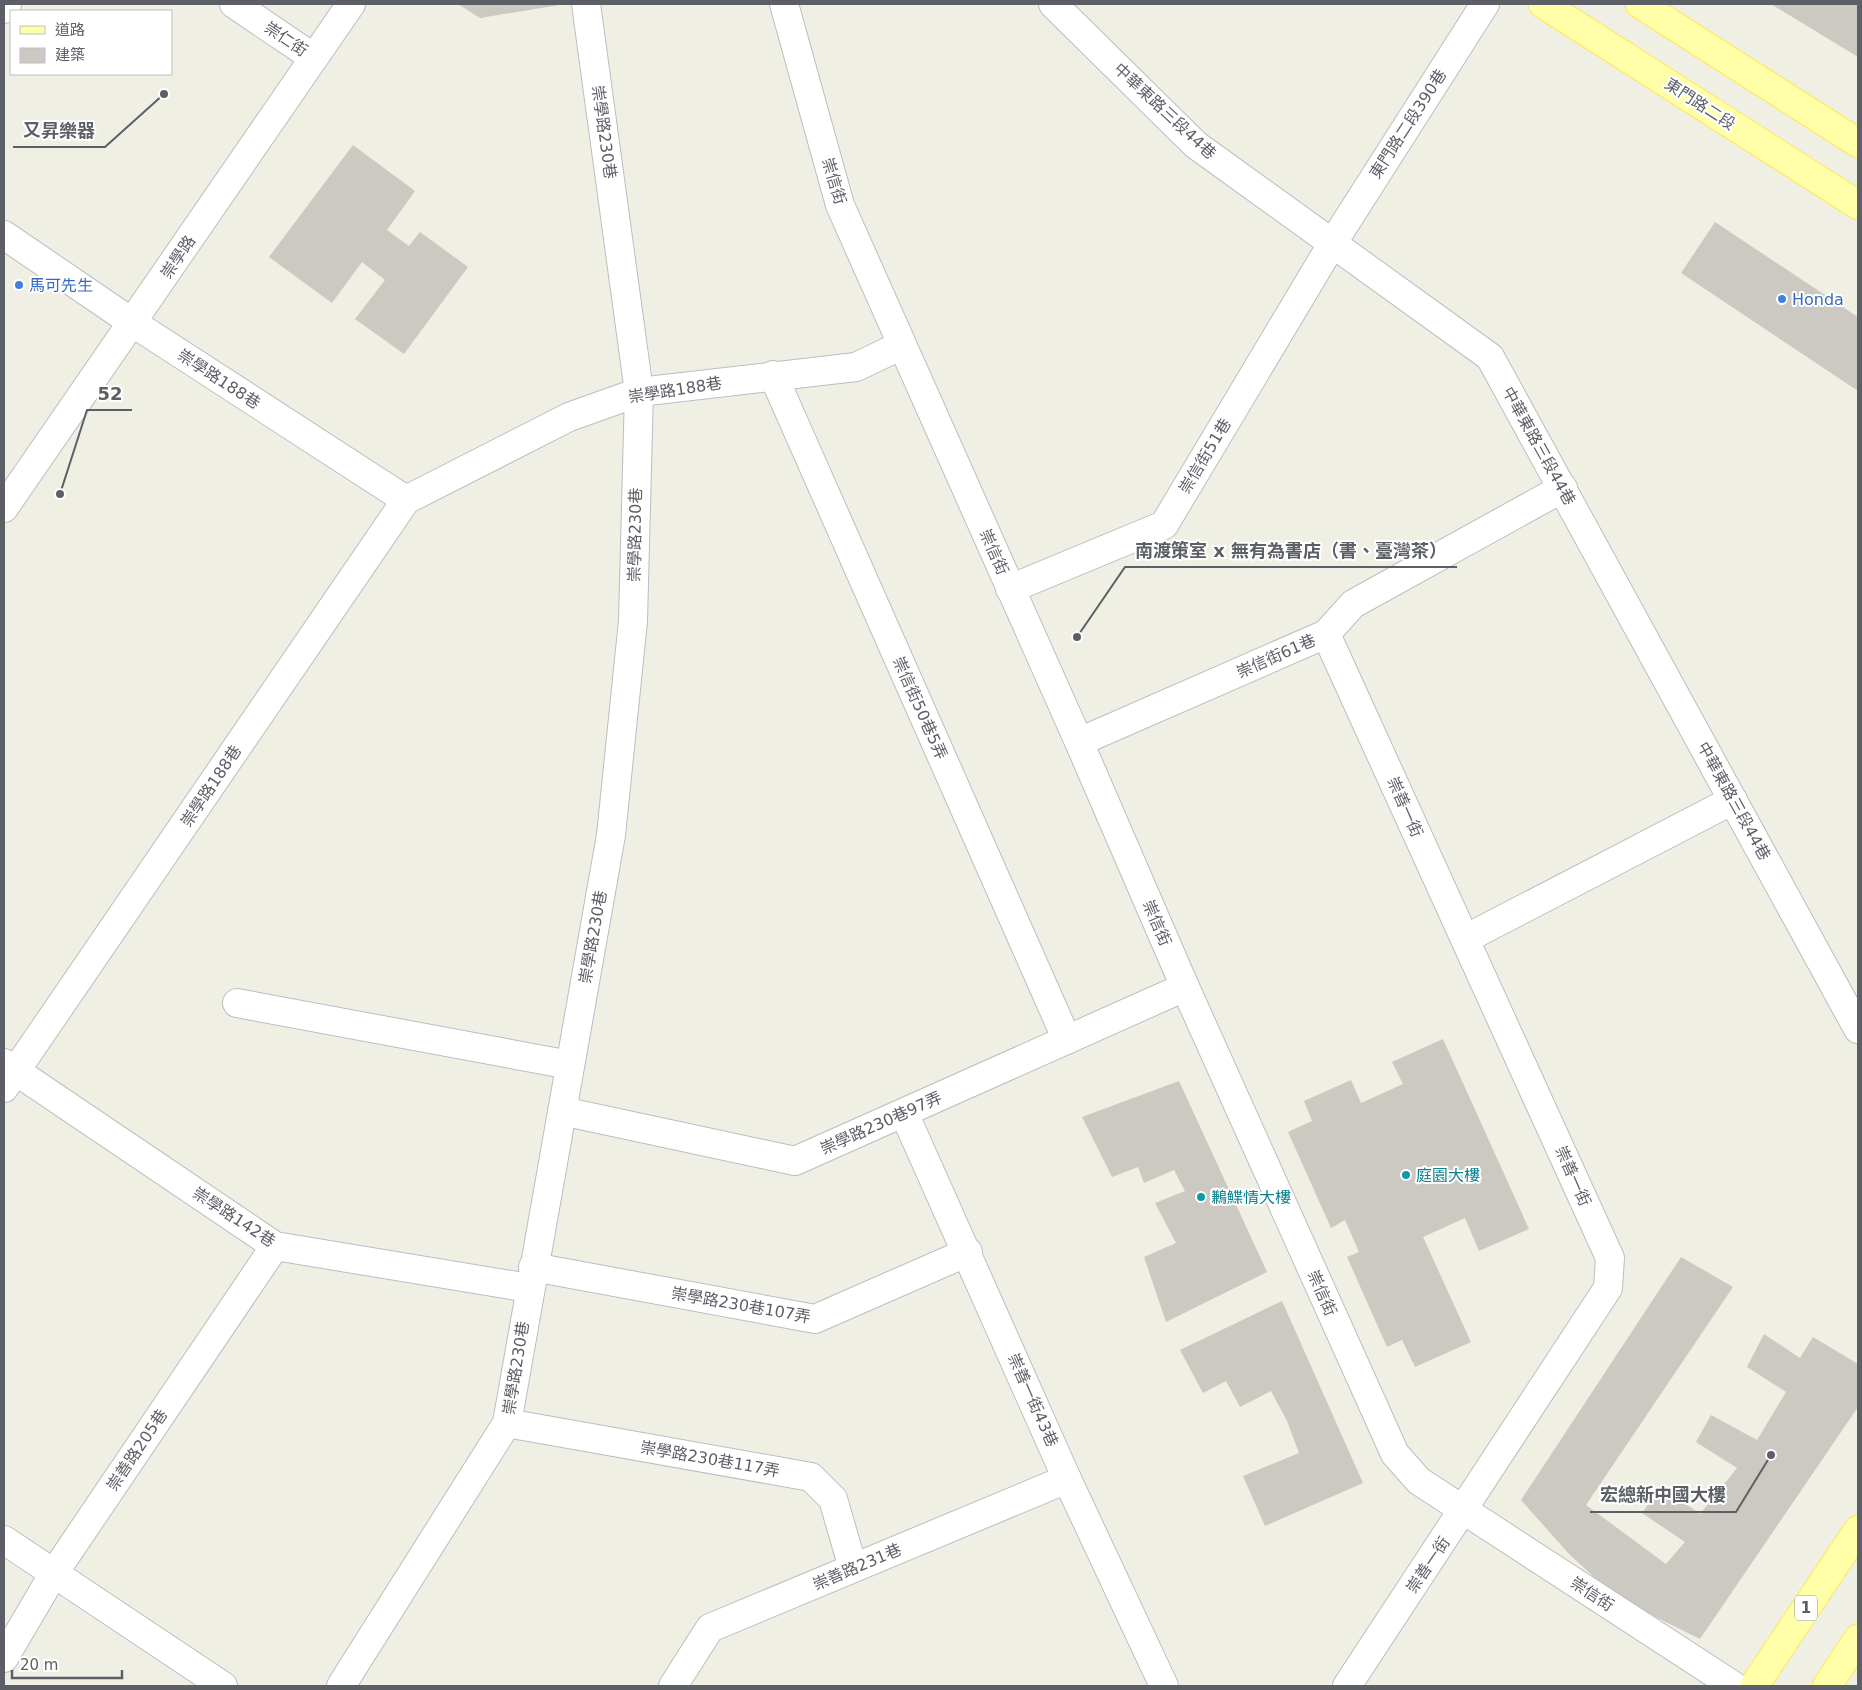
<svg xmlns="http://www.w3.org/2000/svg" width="1862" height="1690" viewBox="0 0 1862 1690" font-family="'DejaVu Sans','Noto Sans TC',sans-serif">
	<rect width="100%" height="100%" fill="#f0efe4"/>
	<!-- building -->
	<g fill="#cbc9c1">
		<path d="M458,4H559V5L480,18Z"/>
		<path d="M1771,4H1858V57Z"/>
		<path d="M353,145L415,191L387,230L409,246L420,232L468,267L404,354L355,319L385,280L362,262L332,303L269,257Z"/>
		<path d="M1715,222L1858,317V391L1681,273Z"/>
		<path d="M1443,1039L1529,1229L1479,1251L1465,1218L1423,1237L1471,1342L1415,1367L1402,1340L1387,1347L1347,1257L1359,1252L1345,1220L1331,1228L1288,1132L1312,1121L1304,1101L1351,1080L1361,1103L1403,1084L1392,1062Z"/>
		<path d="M1179,1081L1267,1272L1166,1322L1144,1257L1176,1243L1155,1203L1185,1191L1174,1170L1144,1183L1138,1167L1112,1177L1082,1117Z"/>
		<path d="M1681,1257L1733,1287L1586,1505L1666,1564L1685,1542L1642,1513L1661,1486L1700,1514L1737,1468L1696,1442L1711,1415L1757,1440L1786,1392L1747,1367L1764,1334L1800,1358L1813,1337L1858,1364V1407L1700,1639L1617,1598L1569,1554L1521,1500Z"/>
		<path d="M1282,1301L1363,1483L1265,1526L1243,1476L1299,1453L1287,1421L1271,1391L1240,1407L1226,1381L1203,1393L1180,1350Z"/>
	</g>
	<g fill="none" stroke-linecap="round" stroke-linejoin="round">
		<defs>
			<g id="minor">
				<path d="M234,4L314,58"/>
				<path d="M784,4L840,205L1079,742L1185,987L1395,1454L1419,1481L1734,1686"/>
				<path d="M1053,4L1196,145L1490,357L1858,1029"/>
				<path d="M4,9L7,4"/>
				<path d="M4,235L133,323L406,500"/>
				<path d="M773,375L1067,1040"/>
				<path d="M4,508L351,4"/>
				<path d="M1010,589L1164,525L1332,244L1485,4"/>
				<path d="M1326,634L1610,1258L1608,1288L1347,1686"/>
				<path d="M1079,742L1326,634L1353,604L1563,488"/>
				<path d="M1465,939L1733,800"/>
				<path d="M237,1003L570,1065"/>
				<path d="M4,1063L275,1246L529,1288"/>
				<path d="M4,1088L406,500L569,417L639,392L856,367L902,345"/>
				<path d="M562,1111L795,1161L1185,987"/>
				<path d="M904,1113L1067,1479L1164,1686"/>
				<path d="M533,1267L815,1319L968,1252"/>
				<path d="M507,1423L811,1477L833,1499L853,1568"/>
				<path d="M4,1540L223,1686"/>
				<path d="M4,1658L54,1573L275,1246"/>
				<path d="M341,1686L507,1423L611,835L633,621L639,392L586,4"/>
				<path d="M673,1686L710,1628L1067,1479"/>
			</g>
			<g id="major">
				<path d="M1543,4L1858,205"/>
				<path d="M1640,4L1858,143"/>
				<path d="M1754,1686L1858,1530"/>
				<path d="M1827,1686L1858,1639"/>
			</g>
		</defs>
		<!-- minor casing -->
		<use href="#minor" stroke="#bcbdc4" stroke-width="30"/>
		<!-- major casing -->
		<use href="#major" stroke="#ffe94e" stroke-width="30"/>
		<!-- minor -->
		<use href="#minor" stroke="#fff" stroke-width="28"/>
		<!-- major -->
		<use href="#major" stroke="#ffa" stroke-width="28"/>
	</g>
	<!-- markers -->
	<g fill="#3f7fe0" stroke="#fff" stroke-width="2">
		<circle cx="19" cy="285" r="5"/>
		<circle cx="1782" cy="299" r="5"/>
	</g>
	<g fill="#0f9aa8" stroke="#fff" stroke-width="2">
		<circle cx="1406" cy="1175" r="5"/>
		<circle cx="1201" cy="1197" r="5"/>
	</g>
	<g text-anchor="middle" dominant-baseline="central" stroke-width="4" stroke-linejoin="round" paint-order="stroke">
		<!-- shield labels -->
		<rect fill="#fff" stroke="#8d8f94" stroke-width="1" x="1795" y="1595.5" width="22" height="25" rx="4"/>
		<g font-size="15" font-weight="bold" fill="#5c5f66">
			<text x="1806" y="1608">1</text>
		</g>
		<!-- street labels -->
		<g font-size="16" fill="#5c5f66" stroke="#fff">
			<text transform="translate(286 39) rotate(34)">崇仁街</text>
			<text transform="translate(1700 104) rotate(33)">東門路二段</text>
			<text transform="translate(1165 111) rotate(43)">中華東路三段44巷</text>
			<text transform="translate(1408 124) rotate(-57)">東門路二段390巷</text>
			<text transform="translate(604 132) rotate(82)">崇學路230巷</text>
			<text transform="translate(834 181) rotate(73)">崇信街</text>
			<text transform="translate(178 257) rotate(-56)">崇學路</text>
			<text transform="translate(219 379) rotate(33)">崇學路188巷</text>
			<text transform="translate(675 390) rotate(-9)">崇學路188巷</text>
			<text transform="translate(1539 446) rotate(61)">中華東路三段44巷</text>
			<text transform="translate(1205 456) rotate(-59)">崇信街51巷</text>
			<text transform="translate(635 535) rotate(-89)">崇學路230巷</text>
			<text transform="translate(994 552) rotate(66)">崇信街</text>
			<text transform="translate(1276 656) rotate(-24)">崇信街61巷</text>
			<text transform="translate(920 708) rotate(66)">崇信街50巷5弄</text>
			<text transform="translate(211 786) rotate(-56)">崇學路188巷</text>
			<text transform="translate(1734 801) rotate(61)">中華東路三段44巷</text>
			<text transform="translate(1405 807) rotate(66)">崇善一街</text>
			<text transform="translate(1157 923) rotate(67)">崇信街</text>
			<text transform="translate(593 937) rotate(-80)">崇學路230巷</text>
			<text transform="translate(881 1123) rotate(-24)">崇學路230巷97弄</text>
			<text transform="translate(1573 1176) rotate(66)">崇善一街</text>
			<text transform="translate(234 1217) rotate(33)">崇學路142巷</text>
			<text transform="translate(1322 1293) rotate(66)">崇信街</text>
			<text transform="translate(741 1305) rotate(10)">崇學路230巷107弄</text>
			<text transform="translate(516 1368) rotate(-81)">崇學路230巷</text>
			<text transform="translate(1033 1400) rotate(66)">崇善一街43巷</text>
			<text transform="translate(137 1450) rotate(-56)">崇善路205巷</text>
			<text transform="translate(710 1459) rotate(10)">崇學路230巷117弄</text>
			<text transform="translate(1428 1565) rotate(-56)">崇善一街</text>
			<text transform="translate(857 1567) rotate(-23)">崇善路231巷</text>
			<text transform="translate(1592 1594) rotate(33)">崇信街</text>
		</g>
		<!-- shop labels -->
		<g font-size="16" fill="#366cbe" stroke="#fff" text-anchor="start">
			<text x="29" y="285">馬可先生</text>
			<text x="1792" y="299">Honda</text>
		</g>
		<!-- culture labels -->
		<g font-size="16" fill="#0d838f" stroke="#fff" text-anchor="start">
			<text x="1416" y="1175">庭園大樓</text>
			<text x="1211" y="1197">鶼鰈情大樓</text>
		</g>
	</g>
	<!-- callouts -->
	<path fill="none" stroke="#5c5f66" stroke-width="2" d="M164 94L105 147H13M60 494L87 410H132M1077 637L1125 567H1457M1771 1455L1736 1512H1590"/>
	<g fill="#5c5f66" stroke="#fff" stroke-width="2">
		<circle cx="164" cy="94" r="5"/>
		<circle cx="60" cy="494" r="5"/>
		<circle cx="1077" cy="637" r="5"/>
		<circle cx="1771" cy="1455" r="5"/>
	</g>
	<g font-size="18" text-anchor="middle" font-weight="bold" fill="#5c5f66" stroke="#fff" stroke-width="4" stroke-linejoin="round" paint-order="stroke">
		<text x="59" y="137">又昇樂器</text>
		<text x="110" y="400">52</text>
		<text x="1291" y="557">南渡策室 x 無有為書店（書、臺灣茶）</text>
		<text x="1663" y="1501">宏總新中國大樓</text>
	</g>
	<!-- border -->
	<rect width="1862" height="1690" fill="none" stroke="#5c5f66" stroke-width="10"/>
	<!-- legend -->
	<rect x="10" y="10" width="162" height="65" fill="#ffffff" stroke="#bebfc2"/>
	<rect x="20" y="26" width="25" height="8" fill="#ffffaa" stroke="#bebfc2"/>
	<text x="55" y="35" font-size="15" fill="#5c5f66">道路</text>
	<rect x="20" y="48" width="25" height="15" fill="#cbc9c1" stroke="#bebfc2"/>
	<text x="55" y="60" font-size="15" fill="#5c5f66">建築</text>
	<!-- scale -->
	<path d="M12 1670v8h110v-8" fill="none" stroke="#5c5f66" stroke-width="2.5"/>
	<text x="20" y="1670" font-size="15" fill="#5c5f66" stroke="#ffffff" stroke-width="4" paint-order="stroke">20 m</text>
</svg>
